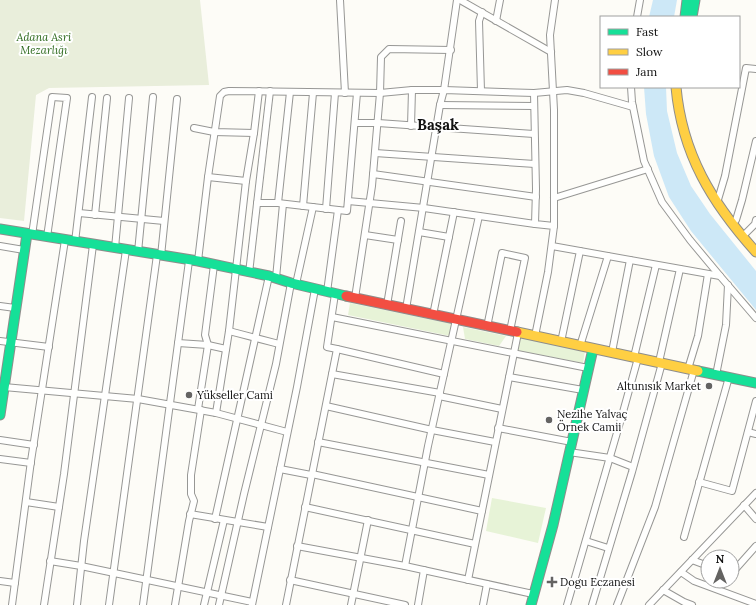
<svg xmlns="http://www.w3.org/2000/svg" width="756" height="605" viewBox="0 0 756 605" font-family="Lora,serif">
	<rect width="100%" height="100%" fill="#fdfcf7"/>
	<!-- green -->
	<g fill="#e7f3d7">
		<path d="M350,303L452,324L450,336L348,315Z"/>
		<path d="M463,327L506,336L499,346L465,339Z"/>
		<path d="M519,337L585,351L583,363L516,350Z"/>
		<path d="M492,498L546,508L538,543L486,531Z"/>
	</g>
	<!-- cemetery -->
	<path fill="#e9eedb" d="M0,0H200L209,85L49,88L36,95L24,221L0,218Z"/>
	<!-- water -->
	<g fill="#cde8f7">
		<path d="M653,0H677L674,17H649Z"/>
		<path d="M644,87H666L667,111L677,153L691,186L710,214L756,271V310L691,231L669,197L654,156L646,114Z"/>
	</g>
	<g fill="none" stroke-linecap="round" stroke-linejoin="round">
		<defs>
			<g id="street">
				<path d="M340,0L345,93"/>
				<path d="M460,0L551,52"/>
				<path d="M637,17L640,0"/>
				<path d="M496,21L500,0"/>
				<path d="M631,87L632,102L644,161L662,202L690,240L720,276"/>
				<path d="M481,91L479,21L482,12"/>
				<path d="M534,93L536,189L535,224L554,226L548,272L535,336"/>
				<path d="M440,105L534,106"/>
				<path d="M355,123H378L534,134"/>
				<path d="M411,126L412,90"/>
				<path d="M194,128L214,132L254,133"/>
				<path d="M375,153L535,164"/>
				<path d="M373,174L536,197"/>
				<path d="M208,177L246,181"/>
				<path d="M554,198L648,169"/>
				<path d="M348,201L424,208L535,224"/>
				<path d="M257,203H278L347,211L357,93"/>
				<path d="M278,203L290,92"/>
				<path d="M717,203L725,176L746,68L756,69"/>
				<path d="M303,206L313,93"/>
				<path d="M326,209L335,93"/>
				<path d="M79,213L164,221"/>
				<path d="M95,215L107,98"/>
				<path d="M736,220L742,200L756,141"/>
				<path d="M554,226V110L550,35L555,0"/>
				<path d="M419,232L449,237"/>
				<path d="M746,233L755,224L756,220"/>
				<path d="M32,235L52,97L67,98L47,237"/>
				<path d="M365,235L398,240"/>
				<path d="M75,242L92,97"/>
				<path d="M0,246L24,250"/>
				<path d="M552,246L720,276L756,318"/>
				<path d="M115,248L129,98"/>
				<path d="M138,252L153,97"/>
				<path d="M161,256L177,99"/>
				<path d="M198,261L208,177L220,96L224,92L229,91L380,93L412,90H444L457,0"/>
				<path d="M249,273L270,91"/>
				<path d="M276,278L283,204"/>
				<path d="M296,284L313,207"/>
				<path d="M327,292L338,210"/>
				<path d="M355,298L372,186L380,93L381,57L389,49L451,50"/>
				<path d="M387,305L401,221"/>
				<path d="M0,306L15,308"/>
				<path d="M406,309L440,105L444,90L534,93L567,90L584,93L633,107"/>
				<path d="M433,315L454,212"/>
				<path d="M332,317L588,368"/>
				<path d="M487,327L502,253L525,258L510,331"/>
				<path d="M229,331L279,344"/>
				<path d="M0,341L49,347"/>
				<path d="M561,342L580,251"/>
				<path d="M178,343L208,345L226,349"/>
				<path d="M580,346L608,256"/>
				<path d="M337,349L444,374"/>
				<path d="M612,352L630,260"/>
				<path d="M634,357L656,265"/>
				<path d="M659,362L680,269"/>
				<path d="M688,369L698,336L708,274"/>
				<path d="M332,374L440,393"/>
				<path d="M716,375L726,325L728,285"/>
				<path d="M509,377L583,390"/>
				<path d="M4,387L138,399L216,413L287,432"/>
				<path d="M439,396L502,409"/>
				<path d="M326,406L432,430L495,442"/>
				<path d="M198,409L208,345L205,335L214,265"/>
				<path d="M216,413L229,331L246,181L254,133L259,91"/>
				<path d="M498,428L572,442"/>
				<path d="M748,432L756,434"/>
				<path d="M0,440L34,445"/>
				<path d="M318,442L489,475"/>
				<path d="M569,452L610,458L633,467"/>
				<path d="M0,459L31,463"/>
				<path d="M280,469L311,475"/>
				<path d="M312,474L482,511"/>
				<path d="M699,482L732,491L756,401"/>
				<path d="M26,502L59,507"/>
				<path d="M744,505L756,519"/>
				<path d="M305,507L475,544"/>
				<path d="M190,514L268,527"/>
				<path d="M215,519L269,276"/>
				<path d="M684,537L729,377"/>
				<path d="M586,541L608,548"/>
				<path d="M297,546L405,566L533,594"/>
				<path d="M692,560L708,566"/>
				<path d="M50,561L81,566L252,602"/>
				<path d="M405,566L428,446L479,216"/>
				<path d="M681,572L694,581L756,604"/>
				<path d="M732,573L756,546"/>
				<path d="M290,580L405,605"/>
				<path d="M468,580L518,333"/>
				<path d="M0,581L15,583"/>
				<path d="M663,590L684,602L692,605"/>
				<path d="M12,605L31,461L65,240"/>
				<path d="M44,605L64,474L93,245"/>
				<path d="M77,605L84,541L126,250"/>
				<path d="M109,605L157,255"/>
				<path d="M143,605L189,261"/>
				<path d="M175,605L189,521L194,501L191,494V475L201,410"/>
				<path d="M204,605L224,520"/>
				<path d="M219,605L244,494L276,364L291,283"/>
				<path d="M252,605L297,387L315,289"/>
				<path d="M286,605L337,349L327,347L335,294"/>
				<path d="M351,605L368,520"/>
				<path d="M418,605L424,570"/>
				<path d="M483,605L487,584"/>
				<path d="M567,605L623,412L638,358"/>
				<path d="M592,605L632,472L662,363"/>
				<path d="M617,605L655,507L694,370"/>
				<path d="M649,605L756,493"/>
			</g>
			<g id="fast">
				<path d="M685,17L687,0"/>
				<path d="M692,17L695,0"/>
				<path d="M0,229L198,261L269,276L291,283L346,296"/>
				<path d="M698,371L756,383"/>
				<path d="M0,415L27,234"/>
				<path d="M531,605L553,525L593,349"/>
			</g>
			<g id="slow">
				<path d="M676,87C682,154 712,203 756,252"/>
				<path d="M517,332L698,371"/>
			</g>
			<path id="jam" d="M346,296L517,332"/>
		</defs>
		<!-- street casing -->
		<use href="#street" stroke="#979795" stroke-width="8"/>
		<!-- fast casing -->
		<use href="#fast" stroke="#8e8d8b" stroke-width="11"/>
		<!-- slow casing -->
		<use href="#slow" stroke="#8e8d8b" stroke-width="11"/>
		<!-- jam casing -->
		<use href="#jam" stroke="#8e8d8b" stroke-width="11"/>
		<!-- street -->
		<use href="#street" stroke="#fffffe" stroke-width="6"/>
		<!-- fast -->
		<use href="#fast" stroke="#16e098" stroke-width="9"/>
		<!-- slow -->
		<use href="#slow" stroke="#ffcf43" stroke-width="9"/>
		<!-- jam -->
		<use href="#jam" stroke="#f24e42" stroke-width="9"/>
	</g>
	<!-- markers -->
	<g fill="#646362" stroke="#fff" stroke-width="1.5">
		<circle cx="709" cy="386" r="4"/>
		<circle cx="189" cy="395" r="4"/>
		<circle cx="549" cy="420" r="4"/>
		<path d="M550 576h4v4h4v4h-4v4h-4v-4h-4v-4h4z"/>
	</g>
	<g text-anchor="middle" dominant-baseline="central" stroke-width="4" stroke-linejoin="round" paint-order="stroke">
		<!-- park labels -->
		<g font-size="11" font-style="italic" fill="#2f6b1f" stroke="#fff">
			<text x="44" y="37">Adana Asri<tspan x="44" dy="13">Mezarlığı</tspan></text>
		</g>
		<!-- poi labels -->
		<g font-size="11" fill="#111" stroke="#fff" text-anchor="start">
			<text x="701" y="386" text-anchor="end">Altunısık Market</text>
			<text x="197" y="395">Yükseller Cami</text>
			<text x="557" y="414">Nezihe Yalvaç<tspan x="557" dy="13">Örnek Camii</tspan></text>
			<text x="560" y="582">Dogu Eczanesi</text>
		</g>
		<!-- district labels -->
		<g font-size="15" font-weight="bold" fill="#111" stroke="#fff">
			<text x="438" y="124">Başak</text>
		</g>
	</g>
	<!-- legend -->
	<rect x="600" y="16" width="140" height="72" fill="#ffffff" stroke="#a0a0a0"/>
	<rect x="608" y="29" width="20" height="6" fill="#16e098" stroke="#a0a0a0"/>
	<text x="636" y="36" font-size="12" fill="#111111">Fast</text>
	<rect x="608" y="49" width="20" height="6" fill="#ffcf43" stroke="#a0a0a0"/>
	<text x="636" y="56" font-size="12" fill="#111111">Slow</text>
	<rect x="608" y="69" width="20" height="6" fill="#f24e42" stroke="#a0a0a0"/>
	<text x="636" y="76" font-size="12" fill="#111111">Jam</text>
	<!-- north arrow -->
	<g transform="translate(720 569)"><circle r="19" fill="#ffffff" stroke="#a0a0a0"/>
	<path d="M0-3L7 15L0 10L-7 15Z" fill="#646362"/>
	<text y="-6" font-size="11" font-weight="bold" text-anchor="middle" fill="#111111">N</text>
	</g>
</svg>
